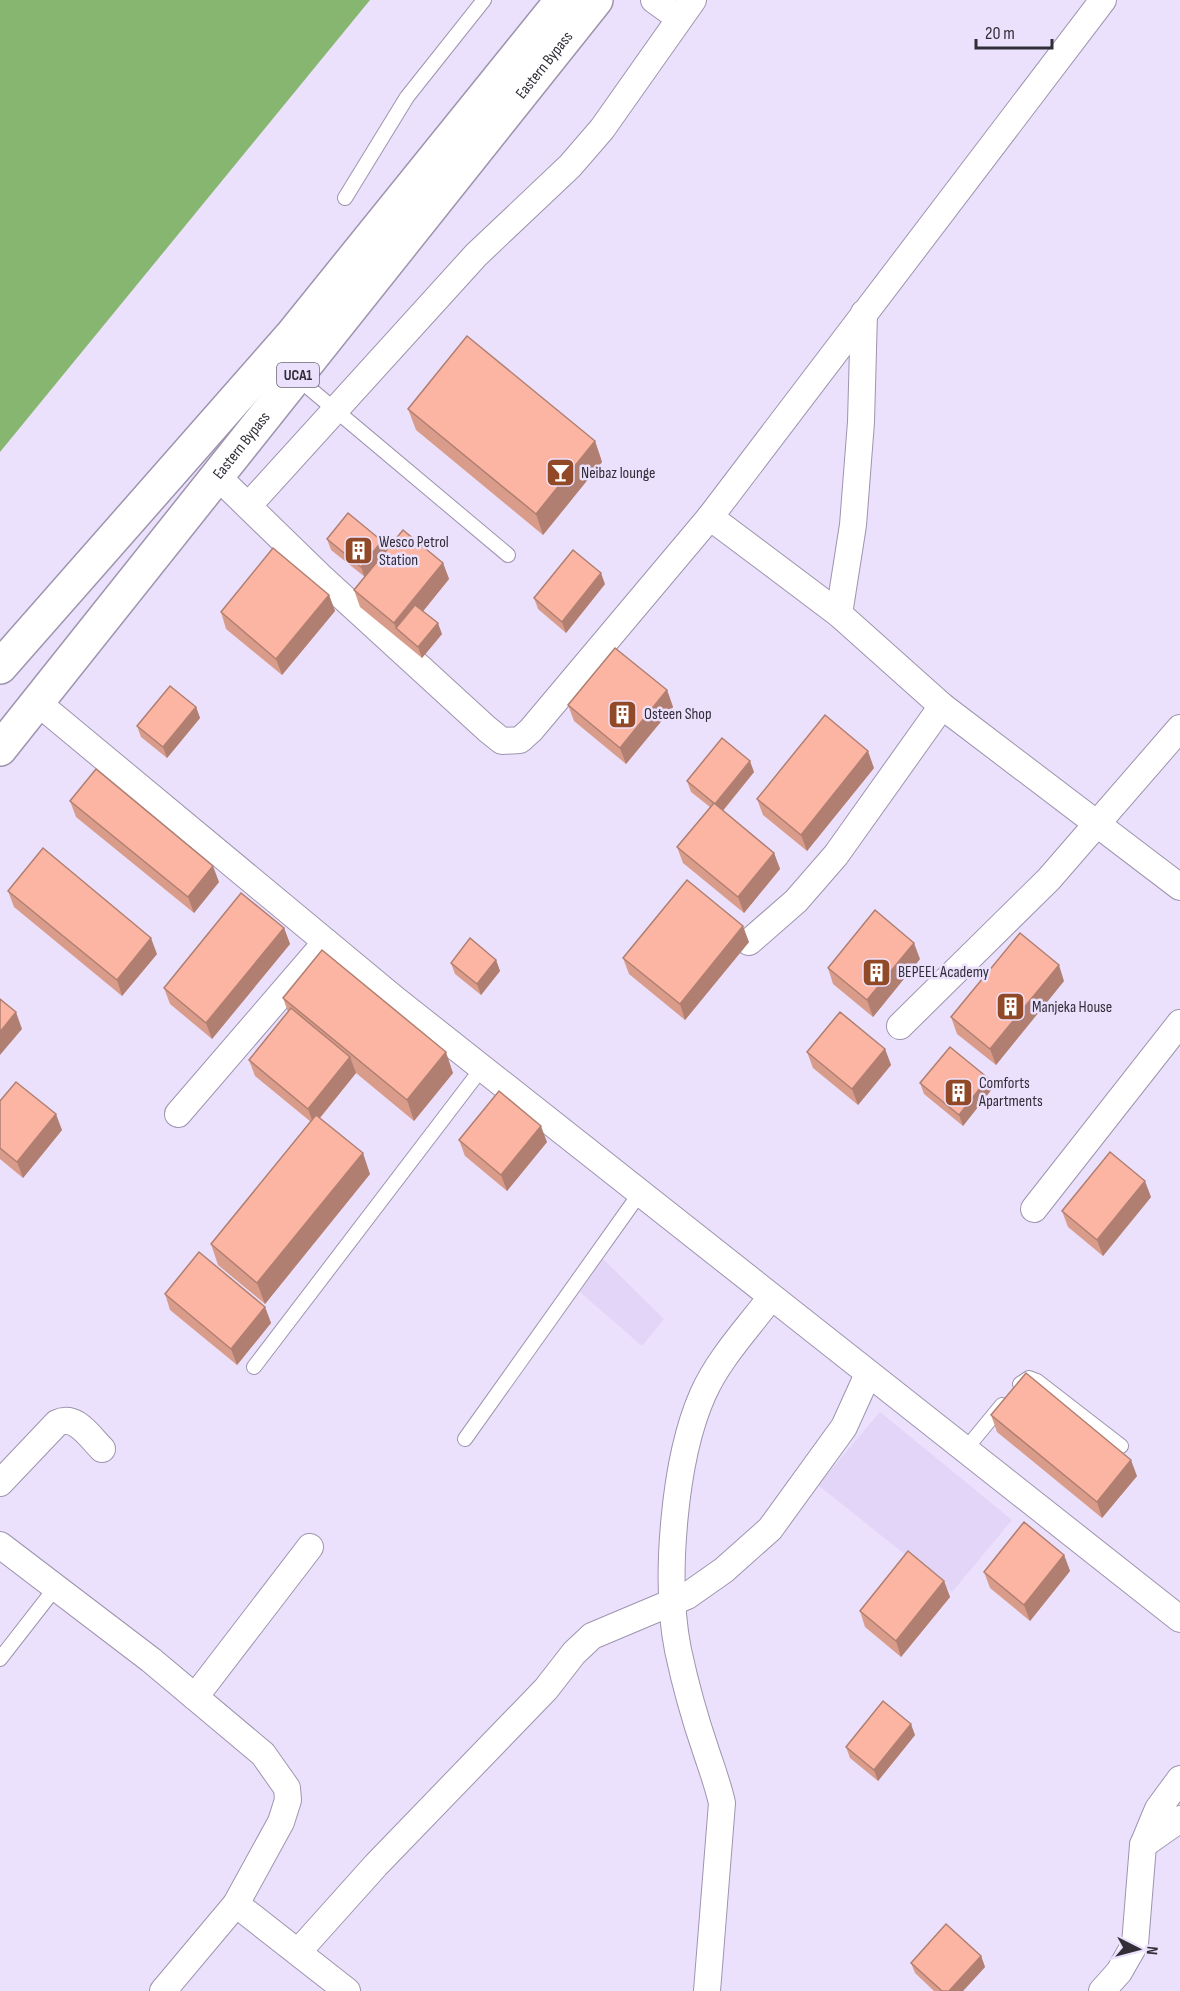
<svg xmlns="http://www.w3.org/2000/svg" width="1180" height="1991" viewBox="0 0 1180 1991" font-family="'Sofia Sans Condensed',sans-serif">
	<rect width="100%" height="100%" fill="#ebe1fd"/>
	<!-- built -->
	<g fill="#e2d5f7">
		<path d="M603,1259L664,1319L642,1346L580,1292Z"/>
		<path d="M880,1412L1012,1520L952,1592L818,1485Z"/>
	</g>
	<!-- forest -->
	<path fill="#87b670" d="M0,0H370L0,452Z"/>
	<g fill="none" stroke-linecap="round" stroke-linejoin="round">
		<defs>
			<g id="lane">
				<path d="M345,198L407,97L484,0"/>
				<path d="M296,377L508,555"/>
				<path d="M254,1367L482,1068"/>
				<path d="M1020,1384L1029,1378L1037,1381L1121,1446"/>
				<path d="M465,1439L640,1193"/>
				<path d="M965,1450L1002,1405"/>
				<path d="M0,1659L56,1587"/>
			</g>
			<g id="street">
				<path d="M654,0L679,18"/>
				<path d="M217,476L321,577L487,729L502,741L520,740L531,730L710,517L1103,0"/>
				<path d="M249,505L476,255L570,166L602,129L693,0"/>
				<path d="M710,517L839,614L942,706L1180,887"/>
				<path d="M839,614L853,525L861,422L864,313"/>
				<path d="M37,702L396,1000L1180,1619"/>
				<path d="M749,942L796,901L836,855L942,706"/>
				<path d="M900,1026L1049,879L1180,728"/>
				<path d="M178,1114L326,942"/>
				<path d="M1034,1209L1180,1023"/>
				<path d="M0,1483L57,1423C76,1414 89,1436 102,1449"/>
				<path d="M0,1545L151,1660L263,1754L287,1788L288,1800L281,1822L236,1904L163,1991"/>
				<path d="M195,1697L310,1547"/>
				<path d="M1143,1845L1180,1819"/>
				<path d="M236,1904L347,1991"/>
				<path d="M298,1952L376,1865L546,1689L574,1653L592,1636L687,1596L724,1570L770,1529L844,1427L868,1374"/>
				<path d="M707,1991L722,1803C718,1785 712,1769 706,1751C695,1719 685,1683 678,1650C664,1580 674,1459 703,1394C719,1358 748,1328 771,1297"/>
				<path d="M1102,1991L1119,1972L1135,1944L1143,1845L1158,1809L1180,1779"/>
			</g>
			<g id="primary">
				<path d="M0,667L291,336L562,0"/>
				<path id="s1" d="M0,749L596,0"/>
			</g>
		</defs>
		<!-- lane casing -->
		<use href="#lane" stroke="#9e94ae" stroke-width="16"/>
		<!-- street casing -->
		<use href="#street" stroke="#9e94ae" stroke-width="28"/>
		<!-- primary casing -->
		<use href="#primary" stroke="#9e94ae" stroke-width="36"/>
		<!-- lane -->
		<use href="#lane" stroke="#fff" stroke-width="14"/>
		<!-- street -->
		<use href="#street" stroke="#fff" stroke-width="26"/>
		<!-- primary -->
		<use href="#primary" stroke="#fff" stroke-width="33"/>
	</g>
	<!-- wall -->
	<g fill="#d99c8b">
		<path d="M408,409L595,441L602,462L543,535L416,430Z"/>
		<path d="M327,539L382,541L386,552L443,563L449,579L423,611L442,634L422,658L360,607L354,590L365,577L331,550Z"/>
		<path d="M605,584L566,633L538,609L534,598Z"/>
		<path d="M329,595L335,611L282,675L226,629L221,612Z"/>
		<path d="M667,690L673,707L626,764L574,721L568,705Z"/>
		<path d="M196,707L200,718L167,758L141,737L137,726Z"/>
		<path d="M874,768L807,851L763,815L757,799Z"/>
		<path d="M754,772L723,811L774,853L780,869L744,913L683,863L677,847L710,807L691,792L687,781Z"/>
		<path d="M70,801L219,882L194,913L76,817Z"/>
		<path d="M8,891L157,954L122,996L14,907Z"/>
		<path d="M284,928L290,944L212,1039L170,1004L164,988Z"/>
		<path d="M749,942L685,1020L629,974L623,958Z"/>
		<path d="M920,959L873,1017L833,984L828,968Z"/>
		<path d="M496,960L500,971L481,995L455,974L451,963Z"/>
		<path d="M1064,981L996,1065L957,1034L951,1017Z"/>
		<path d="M283,998L453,1073L414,1121L356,1073L320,1118L370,1174L265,1304L218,1265L211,1244L311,1122L255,1076L249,1060L288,1012Z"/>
		<path d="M885,1049L891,1065L858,1105L813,1068L807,1052Z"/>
		<path d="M920,1083L992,1089L963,1126L924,1094Z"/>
		<path d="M0,1101L62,1130L23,1178L0,1159Z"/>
		<path d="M459,1140L547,1142L507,1191L465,1156Z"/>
		<path d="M1151,1197L1103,1256L1068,1227L1062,1211Z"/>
		<path d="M165,1294L265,1307L271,1323L237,1365L170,1310Z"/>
		<path d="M991,1415L1137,1476L1102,1518L997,1432Z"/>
		<path d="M1064,1555L1070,1571L1030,1621L990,1588L984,1572Z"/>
		<path d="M944,1581L950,1597L901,1657L865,1627L860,1611Z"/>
		<path d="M915,1735L878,1781L850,1758L846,1747Z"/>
		<path d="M981,1956L985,1967L963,1991H934L915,1973L911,1963Z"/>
	</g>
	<!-- shaded-wall -->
	<g fill="#b07f71">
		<path d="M595,441L602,462L543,535L536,514Z"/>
		<path d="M382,541L386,552L365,578L361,567Z"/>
		<path d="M443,563L449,579L404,635L396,628L394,623Z"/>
		<path d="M601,573L605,584L566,633L562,622Z"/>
		<path d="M329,595L335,611L282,675L276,659Z"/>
		<path d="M438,623L442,634L422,658L418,647Z"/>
		<path d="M667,690L673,707L626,764L620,748Z"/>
		<path d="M196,707L200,718L167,758L163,747Z"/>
		<path d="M868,751L874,768L807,851L801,835Z"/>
		<path d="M750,761L754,772L719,815L715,804Z"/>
		<path d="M774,853L780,869L744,913L738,897Z"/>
		<path d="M213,866L219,882L194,913L188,897Z"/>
		<path d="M743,926L749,942L685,1020L680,1004Z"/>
		<path d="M284,928L290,944L212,1039L206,1023Z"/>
		<path d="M151,938L157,954L122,996L117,980Z"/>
		<path d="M914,943L920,959L873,1017L867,1000Z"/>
		<path d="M496,960L500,971L481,995L477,984Z"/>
		<path d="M1059,965L1064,981L996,1065L990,1049Z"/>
		<path d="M16,1012L22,1029L0,1055V1032Z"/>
		<path d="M885,1049L891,1065L858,1105L852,1089Z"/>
		<path d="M446,1052L453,1073L414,1121L407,1100Z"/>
		<path d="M350,1057L356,1073L314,1125L308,1109Z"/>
		<path d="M988,1078L992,1089L963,1126L959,1115Z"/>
		<path d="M56,1114L62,1130L23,1178L17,1162Z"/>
		<path d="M541,1126L547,1142L507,1191L501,1175Z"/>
		<path d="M363,1153L370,1174L265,1304L257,1283Z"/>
		<path d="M1145,1181L1151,1197L1103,1256L1097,1240Z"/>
		<path d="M265,1307L271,1323L237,1365L231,1349Z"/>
		<path d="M1131,1460L1137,1476L1102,1518L1097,1502Z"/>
		<path d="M1064,1555L1070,1571L1030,1621L1024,1605Z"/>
		<path d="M944,1581L950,1597L901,1657L896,1641Z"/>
		<path d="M911,1724L915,1735L878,1781L874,1770Z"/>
		<path d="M981,1956L985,1967L963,1991H949Z"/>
	</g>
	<!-- building -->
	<g fill="#fcb5a2" stroke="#b07f71" stroke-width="1.5">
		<path d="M467,336L595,441L536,514L408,409Z"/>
		<path d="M348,513L382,541L361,567L327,539Z"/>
		<path d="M403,530L443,563L394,623L354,590Z"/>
		<path d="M273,548L329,595L276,659L221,612Z"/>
		<path d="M573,550L601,573L562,622L534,598Z"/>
		<path d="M415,605L438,623L418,647L396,628Z"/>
		<path d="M615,648L667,690L620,748L568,705Z"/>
		<path d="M170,686L196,707L163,747L137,726Z"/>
		<path d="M825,715L868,751L801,835L757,799Z"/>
		<path d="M722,738L750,761L715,804L687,781Z"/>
		<path d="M96,769L213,866L188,897L70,801Z"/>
		<path d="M714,803L774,853L738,897L677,847Z"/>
		<path d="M43,848L151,938L117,980L8,891Z"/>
		<path d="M687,880L743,926L680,1004L623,958Z"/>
		<path d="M241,893L284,928L206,1023L164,988Z"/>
		<path d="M875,910L914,943L867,1000L828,968Z"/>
		<path d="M1020,933L1059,965L990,1049L951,1017Z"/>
		<path d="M470,938L496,960L477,984L451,963Z"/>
		<path d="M322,950L446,1052L407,1100L283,998Z"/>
		<path d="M0,999L16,1012L0,1032Z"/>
		<path d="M291,1008L350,1057L308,1109L249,1060Z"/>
		<path d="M840,1012L885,1049L852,1089L807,1052Z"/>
		<path d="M950,1047L988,1078L959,1115L920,1083Z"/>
		<path d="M16,1082L56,1114L17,1162L0,1148V1101Z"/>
		<path d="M499,1091L541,1126L501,1175L459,1140Z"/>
		<path d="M316,1115L363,1153L257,1283L211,1244Z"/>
		<path d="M1110,1152L1145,1181L1097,1240L1062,1211Z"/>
		<path d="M199,1252L265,1307L231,1349L165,1294Z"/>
		<path d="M1026,1373L1131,1460L1097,1502L991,1415Z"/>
		<path d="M1024,1522L1064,1555L1024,1605L984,1572Z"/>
		<path d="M908,1551L944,1581L896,1641L860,1611Z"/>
		<path d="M883,1701L911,1724L874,1770L846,1747Z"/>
		<path d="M946,1924L981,1956L949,1991H942L911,1963Z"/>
	</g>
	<!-- icons -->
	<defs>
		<symbol id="bar-square" viewBox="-11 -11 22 22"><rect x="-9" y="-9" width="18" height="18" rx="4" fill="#914927" stroke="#ebe1fd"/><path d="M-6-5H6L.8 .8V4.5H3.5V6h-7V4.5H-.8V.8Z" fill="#fff"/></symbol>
		<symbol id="building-square" viewBox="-11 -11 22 22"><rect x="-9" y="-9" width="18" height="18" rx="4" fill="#914927" stroke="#ebe1fd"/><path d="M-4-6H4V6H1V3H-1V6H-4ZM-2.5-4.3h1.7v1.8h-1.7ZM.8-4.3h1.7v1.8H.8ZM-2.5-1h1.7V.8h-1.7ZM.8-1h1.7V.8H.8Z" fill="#fff"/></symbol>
	</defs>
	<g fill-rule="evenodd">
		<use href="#bar-square" x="544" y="456" width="33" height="33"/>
		<use href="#building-square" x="342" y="534" width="33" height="33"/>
		<use href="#building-square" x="606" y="698" width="33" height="33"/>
		<use href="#building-square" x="860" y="956" width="33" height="33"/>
		<use href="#building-square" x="994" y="990" width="33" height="33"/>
		<use href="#building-square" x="942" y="1076" width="33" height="33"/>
	</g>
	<g text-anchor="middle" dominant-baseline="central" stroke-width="5" stroke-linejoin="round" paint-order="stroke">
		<!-- shield labels -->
		<rect fill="#ebe1fd" stroke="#6a6473" stroke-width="1.5" x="277" y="363" width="42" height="24" rx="4.5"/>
		<g font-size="15" font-weight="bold" fill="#322e38">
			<text x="298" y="375">UCA1</text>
		</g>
		<!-- street labels -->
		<g font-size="16" fill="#322e38" stroke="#ebe1fd">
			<text stroke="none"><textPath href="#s1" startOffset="874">Eastern Bypass</textPath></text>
			<text stroke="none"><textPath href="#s1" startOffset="388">Eastern Bypass</textPath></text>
		</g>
		<!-- poi labels -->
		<g font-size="16" fill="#322e38" stroke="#ebe1fd" text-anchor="start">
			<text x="581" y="473">Neibaz lounge</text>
			<text x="379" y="542">Wesco Petrol<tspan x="379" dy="18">Station</tspan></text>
			<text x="644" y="714">Osteen Shop</text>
			<text x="898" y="972">BEPEEL Academy</text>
			<text x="1032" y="1007">Manjeka House</text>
			<text x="979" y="1083">Comforts<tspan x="979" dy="18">Apartments</tspan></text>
		</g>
	</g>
	<!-- north arrow -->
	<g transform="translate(1138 1949) rotate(96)" stroke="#ebe1fd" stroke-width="4.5" paint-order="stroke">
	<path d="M0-4.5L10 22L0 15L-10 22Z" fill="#322e38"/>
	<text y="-9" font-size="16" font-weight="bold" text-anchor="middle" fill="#322e38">N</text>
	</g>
	<!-- scale -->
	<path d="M976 39v9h76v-9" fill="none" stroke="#322e38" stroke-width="3"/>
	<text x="985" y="39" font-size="18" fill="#322e38" stroke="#ebe1fd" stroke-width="4.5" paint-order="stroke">20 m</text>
</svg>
